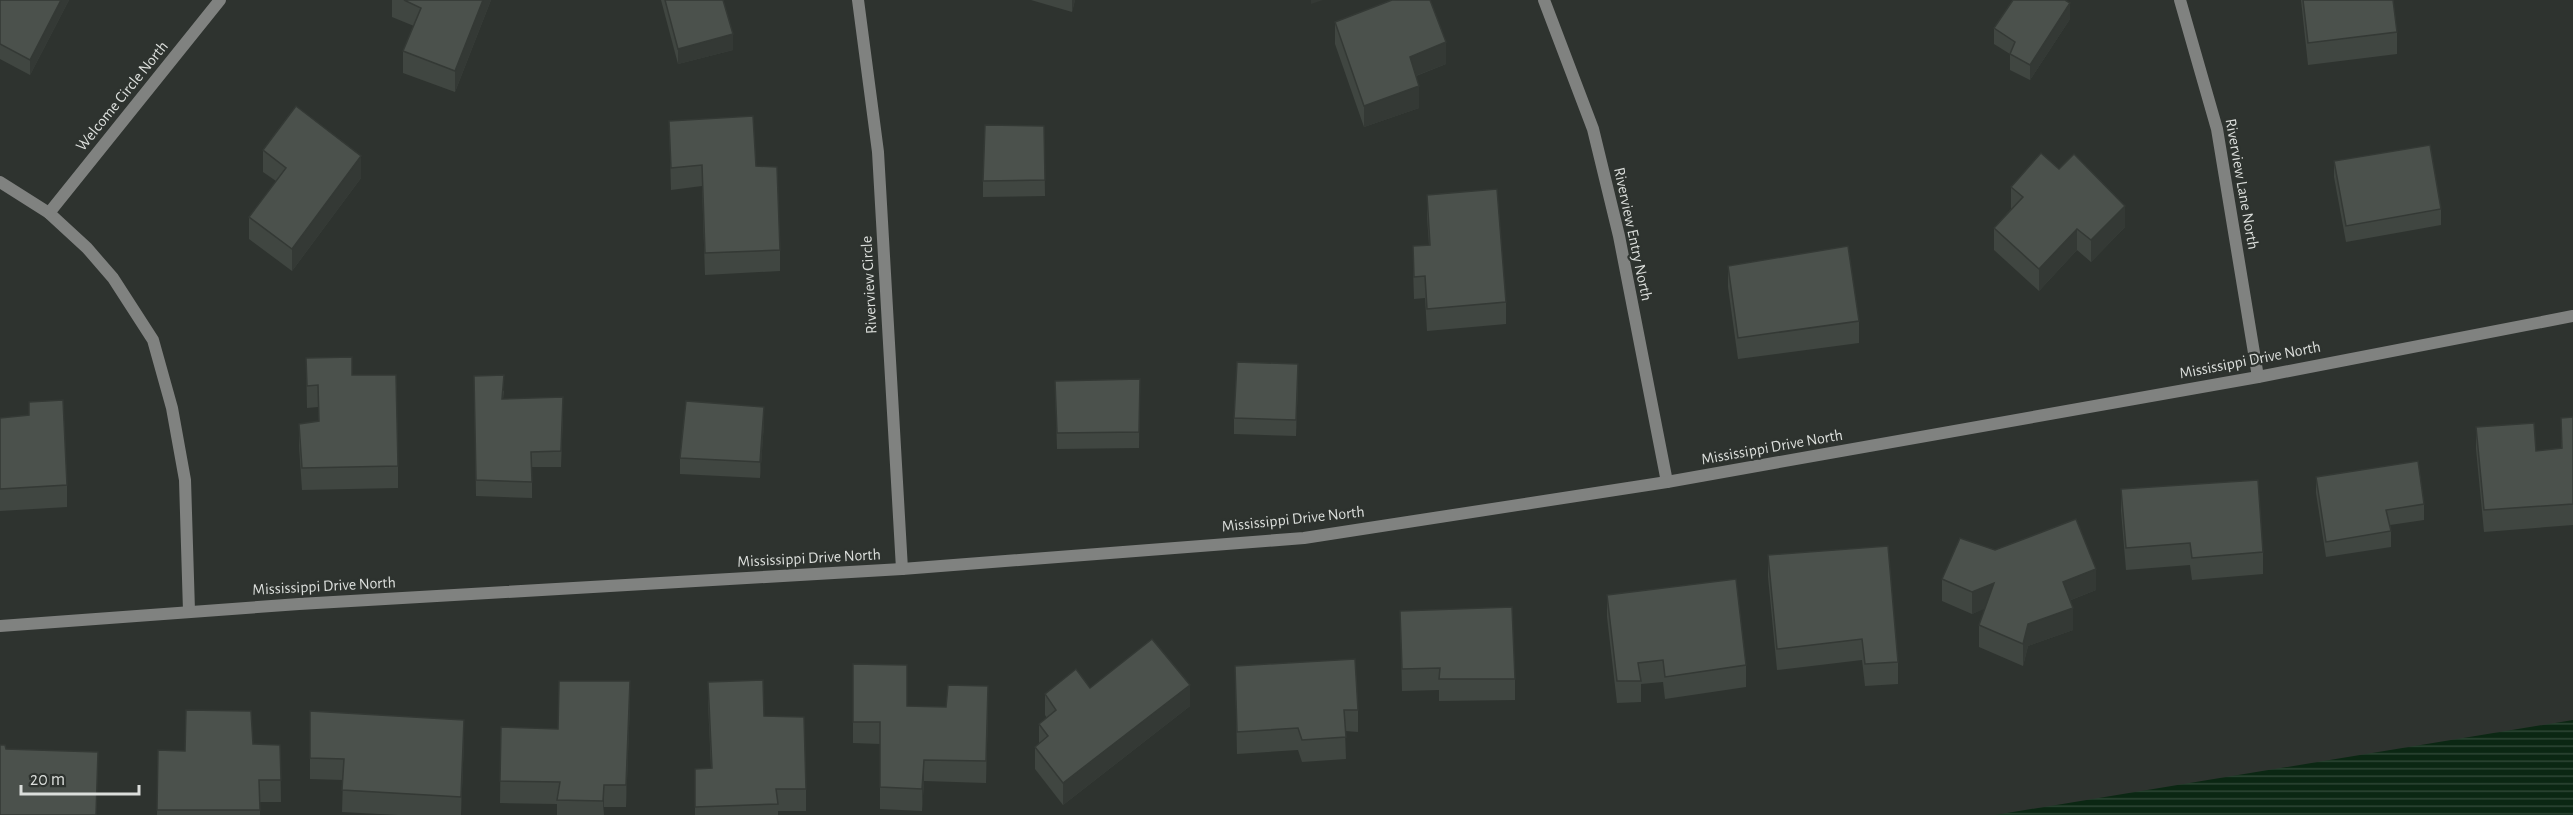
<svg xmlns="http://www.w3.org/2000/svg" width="2573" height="815" viewBox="0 0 2573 815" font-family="'Alegreya Sans',sans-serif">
	<defs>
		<pattern id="water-rules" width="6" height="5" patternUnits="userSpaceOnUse" patternTransform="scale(1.5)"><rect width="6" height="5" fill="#0b2713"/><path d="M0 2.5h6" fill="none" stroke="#2e4635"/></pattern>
	</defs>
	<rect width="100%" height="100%" fill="#2e332f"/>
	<!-- water -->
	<path fill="url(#water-rules)" d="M2573,720V815H1995Z"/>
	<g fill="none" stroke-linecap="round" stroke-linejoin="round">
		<!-- minor -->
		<g stroke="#808280" stroke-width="12">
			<path d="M858,0L878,152L902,569"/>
			<path d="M1544,0L1593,129L1619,236L1667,482"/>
			<path d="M2180,0L2217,129L2258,377"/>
			<path d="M0,182L49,213L87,248L113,278L153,340L172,408L185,480L189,611"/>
			<path d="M49,213L220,0"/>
			<path d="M0,626L299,604L902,569L1304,538L1667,482L2258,377L2573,316"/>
		</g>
	</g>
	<!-- wall -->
	<g fill="#404641">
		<path d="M0,0H69L30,75L0,59Z"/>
		<path d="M392,0H491L455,92L403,73V51L414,26L392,17Z"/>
		<path d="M661,0H723L733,50L678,64Z"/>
		<path d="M1031,0H1075L1072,12Z"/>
		<path d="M2301,0H2393L2397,32V54L2308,65Z"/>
		<path d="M2070,19L2030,80L2010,70V54L1994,44V28Z"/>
		<path d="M1335,22L1446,64L1416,76L1419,108L1364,127L1335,44Z"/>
		<path d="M669,121L780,250V271L705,275L702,186L671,190Z"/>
		<path d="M1044,126L1045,196L983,197V181Z"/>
		<path d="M263,150L361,178L292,271L249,239V217L276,181L263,172Z"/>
		<path d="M2334,161L2441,209V225L2346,242L2334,177Z"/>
		<path d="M2011,187L2125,227L2091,262L2077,250L2039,291L1994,250V228L2011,209Z"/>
		<path d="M1427,195L1506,302V324L1427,331L1425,298L1414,299L1413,268V246L1429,245L1427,217Z"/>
		<path d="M1728,266L1859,321V343L1738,359L1728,287Z"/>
		<path d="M306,358L352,375L398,466V488L302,490L299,446V424L319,421L318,407L307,408Z"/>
		<path d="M474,376L504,391L503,399L563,413L561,467H532V498L476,496Z"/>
		<path d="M1140,379L1139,448L1057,449L1055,381Z"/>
		<path d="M1298,380L1296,436L1234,434V418Z"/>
		<path d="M29,415L67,485V507L0,511V418Z"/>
		<path d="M2573,417V525L2484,532L2476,449V427L2536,451L2561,448V418Z"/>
		<path d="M764,423L760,478L680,474V458Z"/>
		<path d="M2316,477L2424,504V520L2390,525L2391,531V547L2326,557L2316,493Z"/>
		<path d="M2121,489L2263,552V574L2192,580L2190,565L2126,570L2121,511Z"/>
		<path d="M1768,555L1898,662V684L1865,686L1862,660L1777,670L1768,577Z"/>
		<path d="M1942,579L2096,590L2071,600L2073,630L2028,646L2023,666L1979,647V625L1985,608L1972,614L1942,601Z"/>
		<path d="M1607,595L1746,665V687L1665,699L1663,682L1641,684V702L1617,703L1607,617Z"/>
		<path d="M1400,611L1515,679V700L1439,701V690L1402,691Z"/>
		<path d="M853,664L907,706L988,708L986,783L924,781L922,811L880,809V744L853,743Z"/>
		<path d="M1235,666L1358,710V732L1345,731L1346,759L1302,762L1298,750L1237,754Z"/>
		<path d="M708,682L764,716L806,789V811H778V815H695V769L711,768L708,703Z"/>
		<path d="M1090,688L1190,706L1063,805L1035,769V747L1039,744V724L1047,718L1045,715V694Z"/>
		<path d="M630,703L626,807H604V815H557V804L500,803L501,727L558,729Z"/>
		<path d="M310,711L464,741L461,815H398L342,812L343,780L310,779Z"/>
		<path d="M253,744L280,745L281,802H260V815H157L158,750L185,751Z"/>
	</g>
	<!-- shaded-wall -->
	<g fill="#343935">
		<path d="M61,0H69L30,75V60Z"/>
		<path d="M483,0H491L455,92V71Z"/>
		<path d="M1072,0H1075L1072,12Z"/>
		<path d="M1311,0H1323L1311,4Z"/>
		<path d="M2070,3V19L2030,80V65Z"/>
		<path d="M733,34V50L678,64V49Z"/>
		<path d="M1446,42V64L1410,78V57Z"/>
		<path d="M1419,86V108L1364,127V106Z"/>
		<path d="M361,156V178L292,271V249Z"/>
		<path d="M2125,206V227L2091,262V240Z"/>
		<path d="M2077,229V250L2039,291V269Z"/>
		<path d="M1298,364V380L1296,436V420Z"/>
		<path d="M764,407V423L760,478V462Z"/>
		<path d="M2096,569V590L2063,603V582Z"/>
		<path d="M1994,583V605L1972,614V592Z"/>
		<path d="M2073,608V630L2028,646L2023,666V644L2028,624Z"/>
		<path d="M630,681V703L626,807V785Z"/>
		<path d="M1190,685V706L1063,805V783Z"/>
		<path d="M988,686V708L986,783V761Z"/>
		<path d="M464,720V741L461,815V797Z"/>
		<path d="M924,760V781L922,811V789Z"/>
		<path d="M604,785V807L603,815V801Z"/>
	</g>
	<!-- building -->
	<g fill="#4b514c" stroke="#343935" stroke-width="1.5">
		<path d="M0,0H61L30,60L0,44Z"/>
		<path d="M404,0H483L455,71L403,51L421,8Z"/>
		<path d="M665,0H723L733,34L678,49Z"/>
		<path d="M1392,0H1430L1446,42L1410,57L1419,86L1364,106L1335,22Z"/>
		<path d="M2013,0H2065L2070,3L2030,65L2010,54L2015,42L1994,28Z"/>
		<path d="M2303,0H2393L2397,32L2308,43Z"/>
		<path d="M296,106L361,156L292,249L249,217L286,168L263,150Z"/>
		<path d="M753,116L756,166L777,167L780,250L705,253L702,165L671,168L669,121Z"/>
		<path d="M985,125L1044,126L1045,180L983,181Z"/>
		<path d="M2430,145L2441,209L2346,226L2334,161Z"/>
		<path d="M2041,153L2059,169L2074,154L2125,206L2091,240L2077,229L2039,269L1994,228L2023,197L2011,187Z"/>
		<path d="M1497,189L1506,302L1427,309L1425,276L1414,277L1413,246L1430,245L1427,195Z"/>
		<path d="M1848,246L1859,321L1738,338L1728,266Z"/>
		<path d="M352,357V375H396L398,466L302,468L299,424L319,421L318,385L307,386L306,358Z"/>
		<path d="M1237,362L1298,364L1296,420L1234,418Z"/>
		<path d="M504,375L502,399L563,397L561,451L531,452L532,482L476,480L474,376Z"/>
		<path d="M1140,379L1139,432L1057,433L1055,381Z"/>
		<path d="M63,400L67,485L0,489V418L29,415V402Z"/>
		<path d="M686,401L764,407L760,462L680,458Z"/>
		<path d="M2573,417V504L2484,510L2476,427L2534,423L2536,451L2562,448L2561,418Z"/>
		<path d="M2418,461L2424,504L2386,510L2391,531L2326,542L2316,477Z"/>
		<path d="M2258,480L2263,552L2192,558L2190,543L2126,548L2121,489Z"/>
		<path d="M2076,519L2096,569L2063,582L2073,608L2028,624L2023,644L1979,625L1994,583L1972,592L1942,579L1960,538L1995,550Z"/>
		<path d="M1888,546L1898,662L1865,664L1862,639L1777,649L1768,555Z"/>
		<path d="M1736,579L1746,665L1665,677L1663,660L1638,663L1641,681H1617L1607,595Z"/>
		<path d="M1512,607L1515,679H1439L1440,668L1402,669L1400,611Z"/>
		<path d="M1152,639L1190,685L1063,783L1035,747L1048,736L1039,724L1056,710L1045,694L1076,669L1090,688Z"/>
		<path d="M1355,659L1358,710H1344L1346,737L1302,740L1298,728L1237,732L1235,666Z"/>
		<path d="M853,664L907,665V706L946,707L948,685L988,686L986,761L924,760L922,789L880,787V722H853Z"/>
		<path d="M763,680L764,716L804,717L806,789H776L778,804L695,807V769L712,768L708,682Z"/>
		<path d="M559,681H630L626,785H604L603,801L557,800L560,782L500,781L501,727L558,729Z"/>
		<path d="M186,710L251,711L253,744L280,745L281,780H259L260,810H157L158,750L185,751Z"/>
		<path d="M310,711L464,720L461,797L342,790L344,759L310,758Z"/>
		<path d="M0,745H5L6,749L98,752L96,815H0Z"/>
	</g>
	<g text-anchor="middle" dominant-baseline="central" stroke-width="4.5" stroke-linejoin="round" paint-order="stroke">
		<!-- street labels -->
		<g font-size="16" fill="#dbdedb" stroke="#2e332f">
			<text transform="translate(122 96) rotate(-51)">Welcome Circle North</text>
			<text transform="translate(2242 184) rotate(80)">Riverview Lane North</text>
			<text transform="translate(1633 234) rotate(78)">Riverview Entry North</text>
			<text transform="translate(869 285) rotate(-93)">Riverview Circle</text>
			<text transform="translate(2250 360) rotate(-11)">Mississippi Drive North</text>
			<text transform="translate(1772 447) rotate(-10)">Mississippi Drive North</text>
			<text transform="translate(1293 519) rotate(-6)">Mississippi Drive North</text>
			<text transform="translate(809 558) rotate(-3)">Mississippi Drive North</text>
			<text transform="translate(324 586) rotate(-3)">Mississippi Drive North</text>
		</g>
	</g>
	<!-- scale -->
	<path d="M21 785v9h118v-9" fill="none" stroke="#dbdedb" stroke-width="3"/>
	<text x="30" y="785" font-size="18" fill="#dbdedb" stroke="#2e332f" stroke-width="4.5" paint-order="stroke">20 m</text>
</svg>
